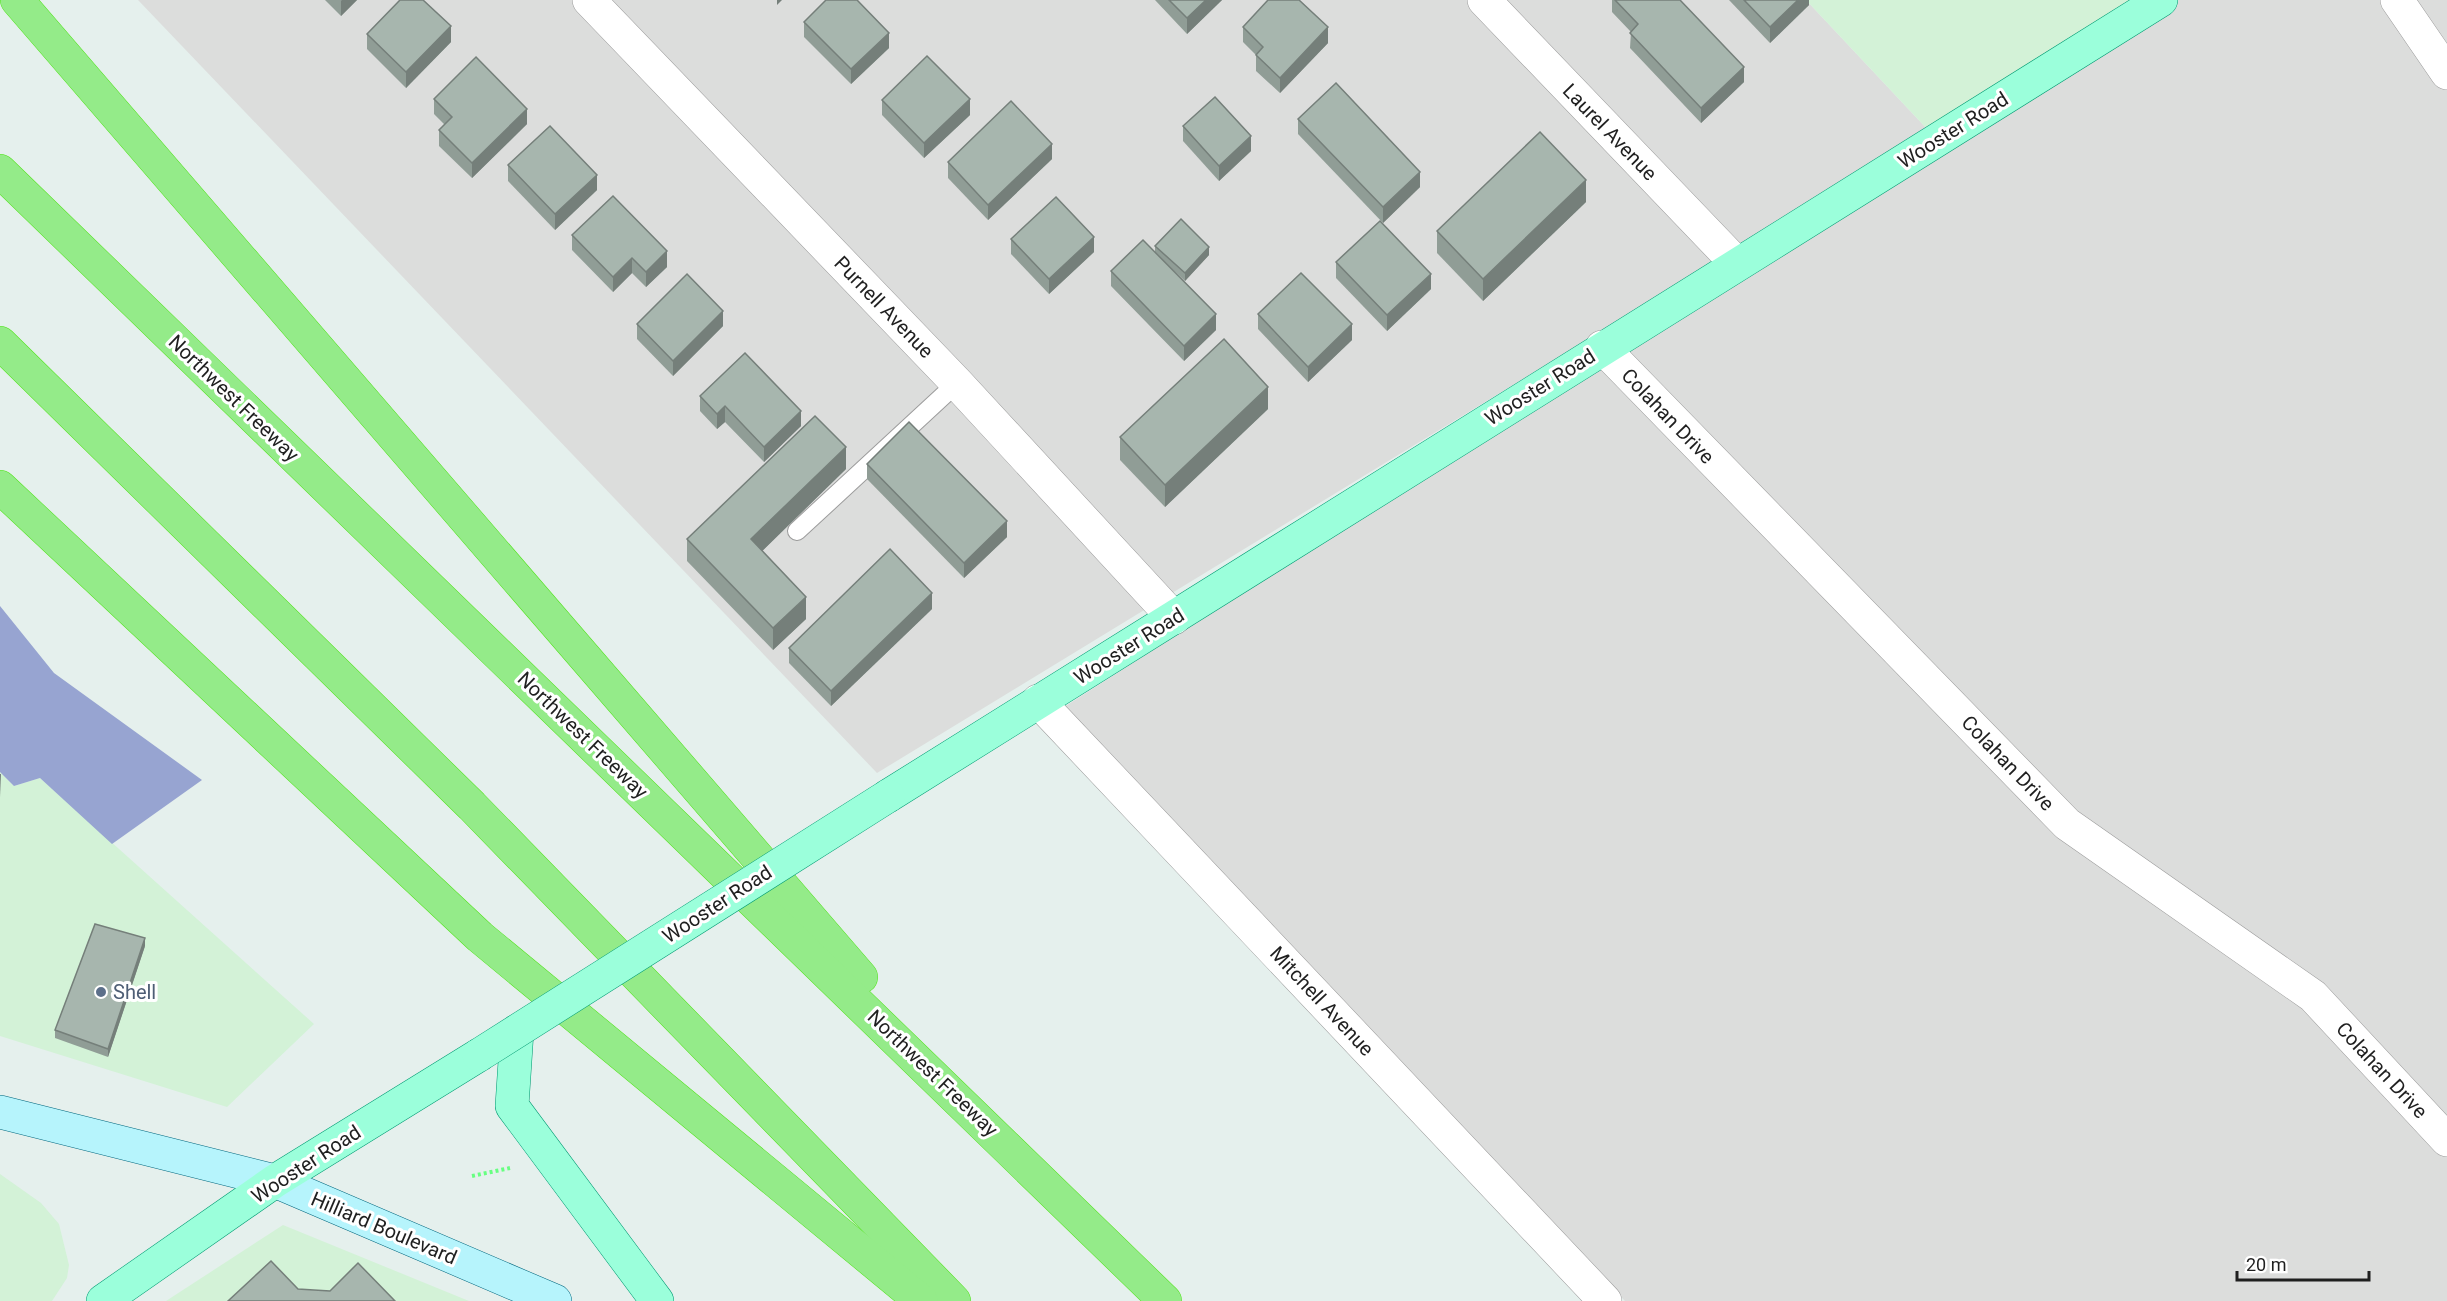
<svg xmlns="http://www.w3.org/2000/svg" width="2447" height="1301" viewBox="0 0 2447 1301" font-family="Roboto,sans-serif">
	<rect width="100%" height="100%" fill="#e5f0ed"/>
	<!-- residential -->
	<g fill="#dcdddc">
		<path d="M138,0H1806L1929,131L877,773Z"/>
		<path d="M2169,0H2447V1301H1625L1061,709Z"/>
	</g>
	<!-- commercial -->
	<g fill="#d3f2d7">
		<path d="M1806,0H2131L1929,131Z"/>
		<path d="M0,772L14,786L40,778L314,1024L227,1107L0,1036Z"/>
		<path d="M0,1174L41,1203L59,1224L69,1265L67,1278L52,1301H0Z"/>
		<path d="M283,1225L469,1301H166Z"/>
	</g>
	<!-- forest -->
	<path fill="#97a4d1" d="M0,606L54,673L202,780L112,844L40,778L14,786L0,772Z"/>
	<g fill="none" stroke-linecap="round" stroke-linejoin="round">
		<defs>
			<path id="service" d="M797,531L957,383"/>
			<g id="minor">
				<path d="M589,0L957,383L1174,618"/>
				<path d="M1484,0L1737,264"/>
				<path d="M2397,0L2447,73"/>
				<path d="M1602,347L2067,824L2313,996L2447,1140"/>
				<path d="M1038,701L1605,1301"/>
			</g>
			<path id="secondary" d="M0,1112L275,1181L555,1301"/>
			<g id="primary">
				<path d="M888,796L2161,0"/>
				<path d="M517,1031L512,1106L657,1301"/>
				<path d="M103,1301L275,1181L479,1055"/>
			</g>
			<g id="motorway">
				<path d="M17,0L861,977"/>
				<path d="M0,171L1165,1301"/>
				<path d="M0,343L472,806L954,1301"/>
				<path d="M0,487L480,937L921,1301"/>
			</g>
		</defs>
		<!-- service casing -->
		<use href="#service" stroke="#9c9c9c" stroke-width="20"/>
		<!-- minor casing -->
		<use href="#minor" stroke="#9c9c9c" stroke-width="34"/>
		<!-- secondary casing -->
		<use href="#secondary" stroke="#00657c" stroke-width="34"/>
		<!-- primary casing -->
		<use href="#primary" stroke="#009a72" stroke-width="34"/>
		<!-- motorway casing -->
		<use href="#motorway" stroke="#53e31d" stroke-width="34"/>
		<!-- path -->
		<path stroke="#67ff81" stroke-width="4" stroke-dasharray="3 3" stroke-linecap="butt" d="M472,1176L510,1168"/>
		<!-- service -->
		<use href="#service" stroke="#fff" stroke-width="18"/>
		<!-- minor -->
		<use href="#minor" stroke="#fff" stroke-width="33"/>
		<!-- secondary -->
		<use href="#secondary" stroke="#b6f4fc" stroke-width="33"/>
		<!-- primary -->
		<use href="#primary" stroke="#9bffdb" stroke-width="33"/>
		<!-- motorway -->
		<use href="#motorway" stroke="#94eb89" stroke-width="33"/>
		<defs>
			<path id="primary-bridge" d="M479,1055L888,796"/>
		</defs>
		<!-- primary-bridge casing -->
		<use href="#primary-bridge" stroke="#009a72" stroke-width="34" stroke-linecap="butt"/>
		<!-- primary-bridge -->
		<use href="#primary-bridge" stroke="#9bffdb" stroke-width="33"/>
	</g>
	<!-- wall -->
	<g fill="#909d96">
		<path d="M325,0H357L341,16Z"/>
		<path d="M1155,0H1222L1187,34Z"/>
		<path d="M1612,0H1680L1744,82L1701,123L1630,48L1631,32L1612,12Z"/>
		<path d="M1729,0H1809V5L1770,43Z"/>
		<path d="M804,22L889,48L851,84L804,37Z"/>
		<path d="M1243,27L1328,43L1280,93L1256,71V55L1243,42Z"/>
		<path d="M367,34L451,42L406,88L367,49Z"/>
		<path d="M434,99L527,124L472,178L439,146V130L445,125L434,114Z"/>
		<path d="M882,100L970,115L924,158L882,115Z"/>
		<path d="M1298,119L1420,187L1383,223L1298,134Z"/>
		<path d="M1183,126L1251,151L1219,181L1183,141Z"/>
		<path d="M1052,159L988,220L948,178V162Z"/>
		<path d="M508,165L597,190L555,230L508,181Z"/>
		<path d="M1586,202L1483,301L1437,253V231Z"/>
		<path d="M572,235L667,267L646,287L632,273L613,292L572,250Z"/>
		<path d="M1011,239L1094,252L1049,294L1011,254Z"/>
		<path d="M1155,246L1209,255L1185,281L1171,268L1216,330L1184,361L1111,286V271L1155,252Z"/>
		<path d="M1336,262L1431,289L1387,331L1336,278Z"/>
		<path d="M1258,314L1352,340L1308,382L1258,329Z"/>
		<path d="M637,324L723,326L673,376L637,339Z"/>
		<path d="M700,396L801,426L764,462L725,422L717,429L700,411Z"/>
		<path d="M1268,409L1165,507L1120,460V437Z"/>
		<path d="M867,464L1007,537L964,578L867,479Z"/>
		<path d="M846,469L762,551L806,619L773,650L687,561V539Z"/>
		<path d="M932,609L831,706L789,663V648Z"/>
		<path d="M145,946L108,1057L55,1038V1030Z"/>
	</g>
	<!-- shaded-wall -->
	<g fill="#757f7a">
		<path d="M342,0H357L341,16V1Z"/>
		<path d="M777,0H782L777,5Z"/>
		<path d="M1206,0H1222L1187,34V18Z"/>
		<path d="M1798,0H1809V5L1770,43V27Z"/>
		<path d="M451,26V42L406,88V72Z"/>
		<path d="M1328,27V43L1280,93V78Z"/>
		<path d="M889,33V48L851,84V69Z"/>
		<path d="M1744,67V82L1701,123V108Z"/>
		<path d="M970,99V115L924,158V143Z"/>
		<path d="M527,109V124L472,178V163Z"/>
		<path d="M1251,136V151L1219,181V166Z"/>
		<path d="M1052,144V159L988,220V205Z"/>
		<path d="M1420,172V187L1383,223V207Z"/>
		<path d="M597,175V190L555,230V214Z"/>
		<path d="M1586,180V202L1483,301V279Z"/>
		<path d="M1094,237V252L1049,294V279Z"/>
		<path d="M1209,247V255L1185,281V273Z"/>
		<path d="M667,251V267L646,287V272Z"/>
		<path d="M632,258V273L613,292V277Z"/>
		<path d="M1431,274V289L1387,331V315Z"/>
		<path d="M723,311V326L673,376V361Z"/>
		<path d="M1216,314V330L1184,361V346Z"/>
		<path d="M1352,324V340L1308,382V367Z"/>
		<path d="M1268,387V409L1165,507V485Z"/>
		<path d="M725,406V422L717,429V414Z"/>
		<path d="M801,411V426L764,462V447Z"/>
		<path d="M846,447V469L751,562V539Z"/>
		<path d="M1007,521V537L964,578V563Z"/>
		<path d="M932,593V609L831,706V691Z"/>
		<path d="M806,597V619L773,650V628Z"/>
		<path d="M0,774H1L0,797Z"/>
		<path d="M145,938V946L108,1057V1049Z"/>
	</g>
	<!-- building -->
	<g fill="#a7b6ae" stroke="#757f7a" stroke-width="1.5">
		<path d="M400,0H423L451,26L406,72L367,34Z"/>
		<path d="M826,0H857L889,33L851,69L804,22Z"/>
		<path d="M1169,0H1206L1187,18Z"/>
		<path d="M1268,0H1299L1328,27L1280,78L1256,55L1263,47L1243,27Z"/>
		<path d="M1615,0H1680L1744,67L1701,108L1630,33L1638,24Z"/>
		<path d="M1744,0H1798L1770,27Z"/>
		<path d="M927,56L970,99L924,143L882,100Z"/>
		<path d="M476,57L527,109L472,163L439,130L452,117L434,99Z"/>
		<path d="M1336,83L1420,172L1383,207L1298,119Z"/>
		<path d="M1215,97L1251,136L1219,166L1183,126Z"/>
		<path d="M1011,101L1052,144L988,205L948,162Z"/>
		<path d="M550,126L597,175L555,214L508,165Z"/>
		<path d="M1540,132L1586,180L1483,279L1437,231Z"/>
		<path d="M613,196L667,251L646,272L632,258L613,277L572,235Z"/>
		<path d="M1056,197L1094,237L1049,279L1011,239Z"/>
		<path d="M1181,219L1209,247L1185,273L1155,246Z"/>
		<path d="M1380,221L1431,274L1387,315L1336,262Z"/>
		<path d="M1143,240L1216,314L1184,346L1111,271Z"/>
		<path d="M1301,273L1352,324L1308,367L1258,314Z"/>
		<path d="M687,274L723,311L673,361L637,324Z"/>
		<path d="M1224,339L1268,387L1165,485L1120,437Z"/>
		<path d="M745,353L801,411L764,447L725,406L717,414L700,396Z"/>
		<path d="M815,416L846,447L751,539L806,597L773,628L687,539Z"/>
		<path d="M909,422L1007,521L964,563L867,464Z"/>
		<path d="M890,549L932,593L831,691L789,648Z"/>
		<path d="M95,924L145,938L108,1049L55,1030Z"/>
		<path d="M271,1261L298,1289L330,1291L358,1263L395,1301H228Z"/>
	</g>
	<!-- markers -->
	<circle fill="#5c6f8a" stroke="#fff" stroke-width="2" cx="101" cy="992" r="6"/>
	<g text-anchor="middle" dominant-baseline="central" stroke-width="6" stroke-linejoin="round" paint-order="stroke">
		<!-- street labels -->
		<g font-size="20" fill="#1f1f1f" stroke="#fff">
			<text transform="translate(1953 130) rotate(-32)">Wooster Road</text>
			<text transform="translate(1610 132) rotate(46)">Laurel Avenue</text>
			<text transform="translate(884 307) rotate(46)">Purnell Avenue</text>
			<text transform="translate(1540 387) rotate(-32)">Wooster Road</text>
			<text transform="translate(234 398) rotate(44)">Northwest Freeway</text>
			<text transform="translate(1668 416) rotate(46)">Colahan Drive</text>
			<text transform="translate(1129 646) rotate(-32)">Wooster Road</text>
			<text transform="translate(583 735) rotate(44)">Northwest Freeway</text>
			<text transform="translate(2008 763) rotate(46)">Colahan Drive</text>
			<text transform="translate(717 904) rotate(-33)">Wooster Road</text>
			<text transform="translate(1322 1001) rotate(47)">Mitchell Avenue</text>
			<text transform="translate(2382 1070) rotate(47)">Colahan Drive</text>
			<text transform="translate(933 1073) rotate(44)">Northwest Freeway</text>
			<text transform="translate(306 1164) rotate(-33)">Wooster Road</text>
			<text transform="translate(384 1228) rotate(23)">Hilliard Boulevard</text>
		</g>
		<!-- service labels -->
		<g font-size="20" fill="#4e5e75" stroke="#fff" text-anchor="start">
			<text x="113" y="992">Shell</text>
		</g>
	</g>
	<!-- scale -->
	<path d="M2237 1271v9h132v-9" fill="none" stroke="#1f1f1f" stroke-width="3"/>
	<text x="2246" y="1271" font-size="18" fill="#1f1f1f" stroke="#ffffff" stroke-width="4.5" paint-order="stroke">20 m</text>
</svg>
